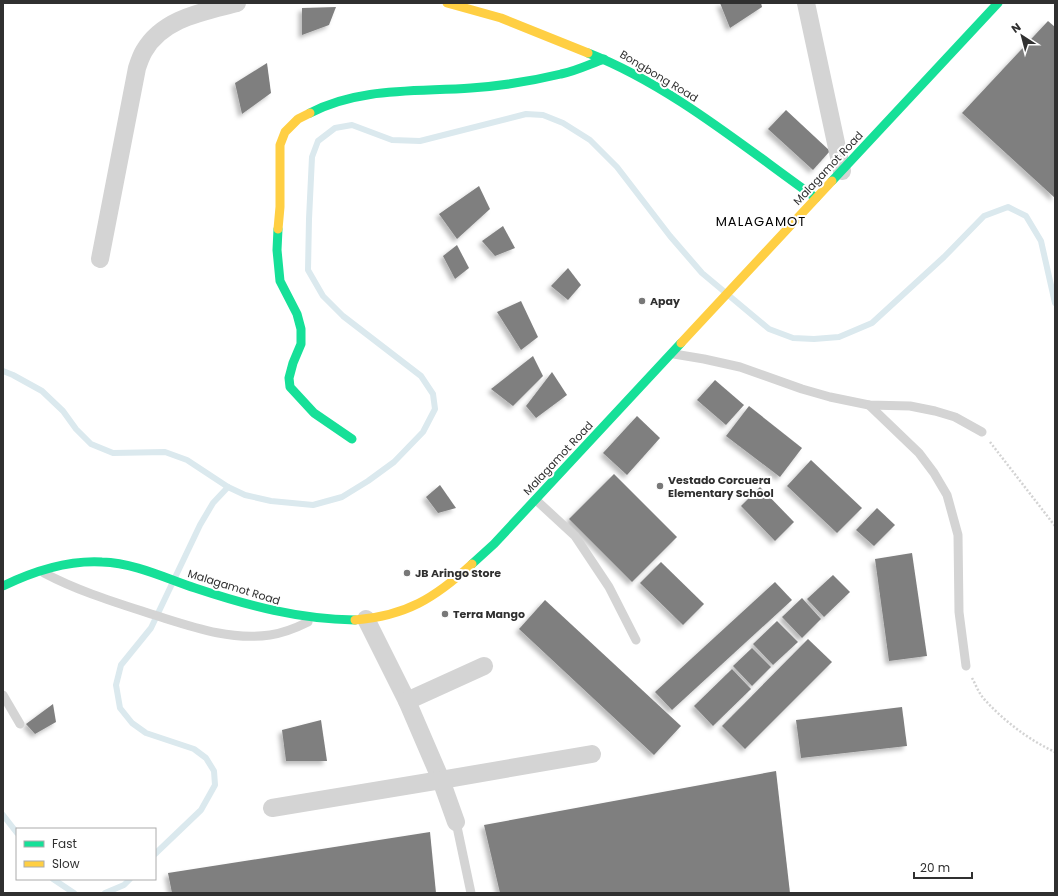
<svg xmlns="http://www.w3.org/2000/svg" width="1058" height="896" viewBox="0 0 1058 896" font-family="Poppins,sans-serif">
	<defs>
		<filter id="shadow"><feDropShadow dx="-3.5" dy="3.5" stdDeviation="2" flood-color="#0004"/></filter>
	</defs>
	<rect width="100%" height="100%" fill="#fff"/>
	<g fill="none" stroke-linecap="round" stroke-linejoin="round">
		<!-- stream -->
		<g stroke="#dbe9ee" stroke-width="6">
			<path d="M3,371L13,375L42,391L63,411L76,429L91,444L113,453L165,452L187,460L228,487L245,495L271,501L313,505L342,497L368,481L394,462L423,432L435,409L433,394L421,376L343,316L323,296L308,270L309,219L312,157L318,141L335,128L352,125L392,140L420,141L526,114L543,115L563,123L590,140L617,167L670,236L702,273L769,329L793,338L814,339L839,337L872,323L944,257L984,216L1008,207L1026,216L1041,241L1055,303"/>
			<path d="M3,815L17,833"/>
			<path d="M155,854L201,810L215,785L214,771L206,758L194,749L146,733L132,723L120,708L116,685L121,665L151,628L200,525L213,503L228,487"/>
			<path d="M53,879L74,893"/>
			<path d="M105,893L124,885L130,879"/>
		</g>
	</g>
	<!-- building -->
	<g fill="#7f7f7f" filter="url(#shadow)">
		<path d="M720,3H761L762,7L730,28Z"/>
		<path d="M336,7L329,25L302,35V8Z"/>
		<path d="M1048,21L1055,27V198L962,113Z"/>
		<path d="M267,63L271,93L242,114L235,83Z"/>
		<path d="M786,110L830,151L813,170L768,129Z"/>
		<path d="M479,186L490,209L457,239L439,214Z"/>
		<path d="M503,226L515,248L495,256L482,241Z"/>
		<path d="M457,245L469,268L455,279L443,256Z"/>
		<path d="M568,268L581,285L568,300L551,286Z"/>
		<path d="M521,301L538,337L521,350L497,312Z"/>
		<path d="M533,356L543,376L513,406L491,389Z"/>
		<path d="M552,372L567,395L536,418L526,406Z"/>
		<path d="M715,380L744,405L726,425L697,400Z"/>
		<path d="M749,406L802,448L780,477L726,436Z"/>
		<path d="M637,416L660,438L627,475L603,453Z"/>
		<path d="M811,460L862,508L837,533L787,486Z"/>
		<path d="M614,474L677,537L632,582L569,519Z"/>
		<path d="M440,485L456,508L438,513L426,497Z"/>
		<path d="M760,487L794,522L775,541L741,506Z"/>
		<path d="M877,508L895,525L874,546L856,530Z"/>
		<path d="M912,553L927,656L889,661L875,559Z"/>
		<path d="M661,562L704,604L683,625L640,583Z"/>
		<path d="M833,575L850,592L824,617L807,599Z"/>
		<path d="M775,582L792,600L672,710L655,692Z"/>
		<path d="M802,598L821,619L802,638L782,617Z"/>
		<path d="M545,600L681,726L654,755L519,629Z"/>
		<path d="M777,621L798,642L773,665L753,644Z"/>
		<path d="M808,639L832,662L745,749L722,726Z"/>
		<path d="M752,648L771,667L752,686L733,666Z"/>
		<path d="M732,669L751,689L713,726L694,706Z"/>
		<path d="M53,704L56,722L35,734L26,724Z"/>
		<path d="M902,707L907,746L801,758L796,720Z"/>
		<path d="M321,720L327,761H286L282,730Z"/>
		<path d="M776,771L790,893H500L484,825Z"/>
		<path d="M430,832L436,893H172L168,873Z"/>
	</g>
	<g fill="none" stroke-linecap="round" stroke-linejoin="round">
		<!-- path -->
		<g stroke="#d3d3d3" stroke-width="2.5" stroke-dasharray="2 2" stroke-linecap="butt">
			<path d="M990,442L1055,526"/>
			<path d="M972,678C976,685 979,694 985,700C1004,721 1029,740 1055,752"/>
		</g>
		<!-- lane -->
		<g stroke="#d4d4d4" stroke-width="9">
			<path d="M674,354L704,359L740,367L802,389L830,397L869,405L910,406L935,411L955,417L982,432"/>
			<path d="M869,405L919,453L934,473L947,495L958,535L959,612L966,666"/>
			<path d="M536,500L575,536L609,587L636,640"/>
			<path d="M44,573C78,591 114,602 151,614C190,626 229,641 270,635C283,633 296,628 308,622"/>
			<path d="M3,695L20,724"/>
			<path d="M456,822L471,893"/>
		</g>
		<!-- street -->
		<g stroke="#d4d4d4" stroke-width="18">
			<path d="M806,3L842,171"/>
			<path d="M100,259L137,68C139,62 141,56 144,51C163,18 203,12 237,3"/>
			<path d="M366,619L407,701L441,780L456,822"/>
			<path d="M407,701L484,666"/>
			<path d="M272,808L441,780L592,754"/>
		</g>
		<!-- fast -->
		<g stroke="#16e098" stroke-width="9">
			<path d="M588,53C670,85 744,147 816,198"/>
			<path d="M310,113C359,87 417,92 471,88C501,86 532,81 561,74C576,71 590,64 604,59"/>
			<path d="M832,181L998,3"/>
			<path d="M278,229L277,250L280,281L297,314L301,329V344L293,363L289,378L290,387L314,413L352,439"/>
			<path d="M472,564L494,544L681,343"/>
			<path d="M3,586C34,571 67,560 102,562C135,563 165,578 195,588C249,606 298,619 355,620"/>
		</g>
		<!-- slow -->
		<g stroke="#ffcf43" stroke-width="9">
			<path d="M447,3L501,18L588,53"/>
			<path d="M278,229L280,207V145L285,132L298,119L310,113"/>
			<path d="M681,343L832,181"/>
			<path d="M355,620C406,616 435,598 472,564"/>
		</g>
	</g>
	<!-- markers -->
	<g fill="#787878" stroke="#fff" stroke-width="1.5">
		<circle cx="642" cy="301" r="4"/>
		<circle cx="660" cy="486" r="4"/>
		<circle cx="407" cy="573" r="4"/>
		<circle cx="445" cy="614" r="4"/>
	</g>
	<g text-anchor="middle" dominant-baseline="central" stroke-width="4" stroke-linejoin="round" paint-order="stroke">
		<!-- street labels -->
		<g font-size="11" fill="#303030" stroke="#fff">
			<text transform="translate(659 76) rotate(31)">Bongbong Road</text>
			<text transform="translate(828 168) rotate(-47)">Malagamot Road</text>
			<text transform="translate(558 458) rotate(-47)">Malagamot Road</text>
			<text transform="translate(234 587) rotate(17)">Malagamot Road</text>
		</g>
		<!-- poi labels -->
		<g font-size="11" font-weight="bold" fill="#303030" stroke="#fff" text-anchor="start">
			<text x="650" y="301">Apay</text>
			<text x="668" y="480">Vestado Corcuera<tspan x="668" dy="13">Elementary School</tspan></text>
			<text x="415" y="573">JB Aringo Store</text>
			<text x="453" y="614">Terra Mango</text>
		</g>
		<!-- quarter labels -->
		<g font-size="13" letter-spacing="1" fill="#000" stroke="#fff">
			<text x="761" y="221">MALAGAMOT</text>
		</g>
	</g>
	<!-- border -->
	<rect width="1058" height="896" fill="none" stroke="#303030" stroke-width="8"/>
	<!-- legend -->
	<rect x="16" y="828" width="140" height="52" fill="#ffffff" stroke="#acacac"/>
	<rect x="24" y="841" width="20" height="6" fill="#16e098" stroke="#acacac"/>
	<text x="52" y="848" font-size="12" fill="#303030">Fast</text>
	<rect x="24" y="861" width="20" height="6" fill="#ffcf43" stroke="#acacac"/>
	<text x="52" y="868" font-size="12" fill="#303030">Slow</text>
	<!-- north arrow -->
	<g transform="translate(1022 36) rotate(324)" stroke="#ffffff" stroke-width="3" paint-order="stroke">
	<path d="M0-3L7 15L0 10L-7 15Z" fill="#303030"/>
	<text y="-6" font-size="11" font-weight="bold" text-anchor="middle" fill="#303030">N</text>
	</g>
	<!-- scale -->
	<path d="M914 872v6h58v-6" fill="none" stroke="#303030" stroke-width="2"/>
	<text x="920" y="872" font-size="12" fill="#303030" stroke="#ffffff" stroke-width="3" paint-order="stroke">20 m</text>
</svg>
